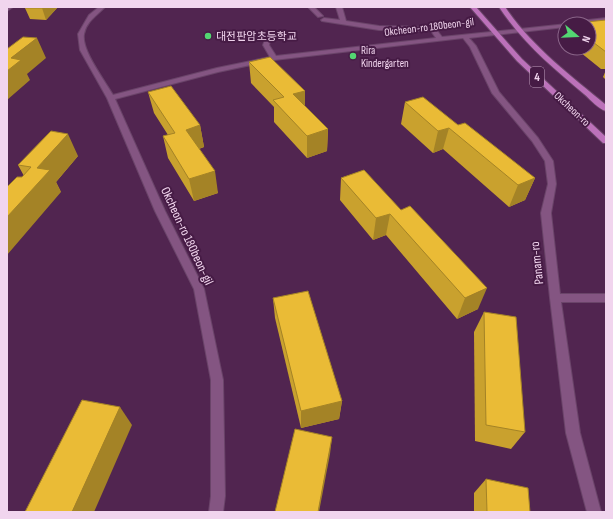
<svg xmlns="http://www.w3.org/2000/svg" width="613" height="519" viewBox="0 0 613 519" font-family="'Sofia Sans Condensed','Noto Sans KR',sans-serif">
	<rect width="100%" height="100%" fill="#512550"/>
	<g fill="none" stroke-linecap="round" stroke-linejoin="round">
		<defs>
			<g id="minor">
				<path d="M7,7H13L7,11Z"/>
				<path d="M99,7H105C97,15 86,22 84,34C81,50 105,81 113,95L217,68L270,57L263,45L265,40L267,39L270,41L269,45L276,56L436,38L431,31L379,30L322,21L321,20L324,18L340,20L336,7H342L346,21L379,26L433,27L435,28L442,37L567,24H565V27L469,38L476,46L499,92L538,138L553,161L556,184L551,213L560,294H606V302H561L580,433L601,512H587L566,433L550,298L541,213L548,184L545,161L532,141L492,93L470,47L463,38L274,60L218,72L115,99L165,211L204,289L223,380L225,496L223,512H209L211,496V380L194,289L155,211L107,98L80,50L78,34L89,15Z"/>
				<path d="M308,7H314L323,16L318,17Z"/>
				<path d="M606,18V22L568,24L571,22Z"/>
			</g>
			<g id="major">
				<path d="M470,7H476L522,59L606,137V143H603L517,61Z"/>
				<path d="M499,7H505C532,47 570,75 606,105V111C598,109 591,100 584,94C553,68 522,42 499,7Z"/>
			</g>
		</defs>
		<!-- minor casing -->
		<use href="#minor" stroke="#6a4469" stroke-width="2"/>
		<!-- major casing -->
		<use href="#major" stroke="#6a4469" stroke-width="2"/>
		<!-- minor -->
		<use href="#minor" fill="#845582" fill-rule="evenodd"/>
		<!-- major -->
		<use href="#major" fill="#bc71ba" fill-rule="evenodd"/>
	</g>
	<!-- wall -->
	<g fill="#c9a12e">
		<path d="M58,7L46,20L30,19L25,8Z"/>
		<path d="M606,20V69H601L575,48H589V24Z"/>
		<path d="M249,62L305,91V106L328,129L327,151L307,158L274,122V107L251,83Z"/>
		<path d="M606,70V80L603,77Z"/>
		<path d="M148,92L200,125L204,147L199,149L218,193L194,201L168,158L163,136L168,135L154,113Z"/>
		<path d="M405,102L458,125L535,178L525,200L509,207L443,149L433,153L401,124Z"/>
		<path d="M78,156L56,182L61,192L22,177L24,176L18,165Z"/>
		<path d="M364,170L478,309L457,319L386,235L373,240L340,200L341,178Z"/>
		<path d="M273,298L342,401L339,419L301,428L275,318Z"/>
		<path d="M484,312L525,432L511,449L475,441L474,332Z"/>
		<path d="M486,479L530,512H474V493Z"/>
	</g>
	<!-- shaded-wall -->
	<g fill="#a48326">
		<path d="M43,7H58L46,20L42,8Z"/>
		<path d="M37,38L46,58L27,74L30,80L7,100V71L11,58Z"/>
		<path d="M305,91V112L293,94Z"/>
		<path d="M200,125L204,147L191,151L186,130Z"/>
		<path d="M449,128L443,149L433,153L438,131Z"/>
		<path d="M328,129L327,151L307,158V136Z"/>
		<path d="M68,134L78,156L56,182L61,192L7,255V217L37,168Z"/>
		<path d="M215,171L218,193L194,201L189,179Z"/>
		<path d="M535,178L525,200L509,207L518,185Z"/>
		<path d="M390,214L386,235L373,240L376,218Z"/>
		<path d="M487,288L478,309L457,319L465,298Z"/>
		<path d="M342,401L339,419L301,428V411Z"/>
		<path d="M120,407L132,425L94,512H72Z"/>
		<path d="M332,437L330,454L319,512H318Z"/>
	</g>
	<!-- building -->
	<g fill="#eabb36" stroke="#a48326">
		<path d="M26,7H43L42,8H25Z"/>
		<path d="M606,20V52L589,39V24H576V23Z"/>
		<path d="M23,37L37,38L11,58L21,60L7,71V49Z"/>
		<path d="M270,57L305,91L293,94L328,129L307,136L273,100L284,97L249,62Z"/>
		<path d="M171,86L200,125L186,130L215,171L189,179L163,136L175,133L148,92Z"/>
		<path d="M423,97L458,125L465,123L535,178L518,185L449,128L438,131L405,102Z"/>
		<path d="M51,131L68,134L37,168L50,170L7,217V187L17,177H22L31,167L18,165Z"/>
		<path d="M364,170L401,210L410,206L487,288L465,298L390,214L376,218L341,178Z"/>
		<path d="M308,291L342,401L301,411L273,298Z"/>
		<path d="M484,312L516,317L525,432L486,425Z"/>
		<path d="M82,400L120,407L72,512H25Z"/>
		<path d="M295,429L332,437L318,512H275Z"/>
		<path d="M486,479L528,488L530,512H487Z"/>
	</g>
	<!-- markers -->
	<g fill="#53d672" stroke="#461b45" stroke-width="1.5">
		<circle cx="208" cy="36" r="4"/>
		<circle cx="353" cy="56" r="4"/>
	</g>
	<g text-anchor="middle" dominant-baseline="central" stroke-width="4" stroke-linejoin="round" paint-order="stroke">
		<!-- far-street labels -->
		<g font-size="11" fill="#f1d5ee" stroke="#461b45">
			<text transform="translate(429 27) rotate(-7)">Okcheon-ro 180beon-gil</text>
			<text transform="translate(572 109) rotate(43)">Okcheon-ro</text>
		</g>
		<!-- far-poi labels -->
		<g font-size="11" fill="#f1d5ee" stroke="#461b45" text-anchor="start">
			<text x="216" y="36">대전판암초등학교</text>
			<text x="361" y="50">Rira<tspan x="361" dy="13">Kindergarten</tspan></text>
		</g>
		<!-- shield labels -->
		<rect fill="#461b45" stroke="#be9dbb" stroke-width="1" x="530" y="67" width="14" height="20" rx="3"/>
		<g font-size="12" font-weight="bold" fill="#f1d5ee">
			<text x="537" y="77">4</text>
		</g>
		<!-- street labels -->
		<g font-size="13" fill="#f1d5ee" stroke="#461b45">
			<text transform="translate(187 236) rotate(65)">Okcheon-ro 180beon-gil</text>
			<text transform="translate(537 263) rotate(-96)">Panam-ro</text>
		</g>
	</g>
	<!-- border -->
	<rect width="613" height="519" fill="none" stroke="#f1d5ee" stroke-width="16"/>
	<!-- north arrow -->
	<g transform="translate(577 36) rotate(109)"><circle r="19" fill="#461b45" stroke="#8a6589"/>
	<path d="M0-3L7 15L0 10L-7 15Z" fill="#53d672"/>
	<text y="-6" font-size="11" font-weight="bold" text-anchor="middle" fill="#f1d5ee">N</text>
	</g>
</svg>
